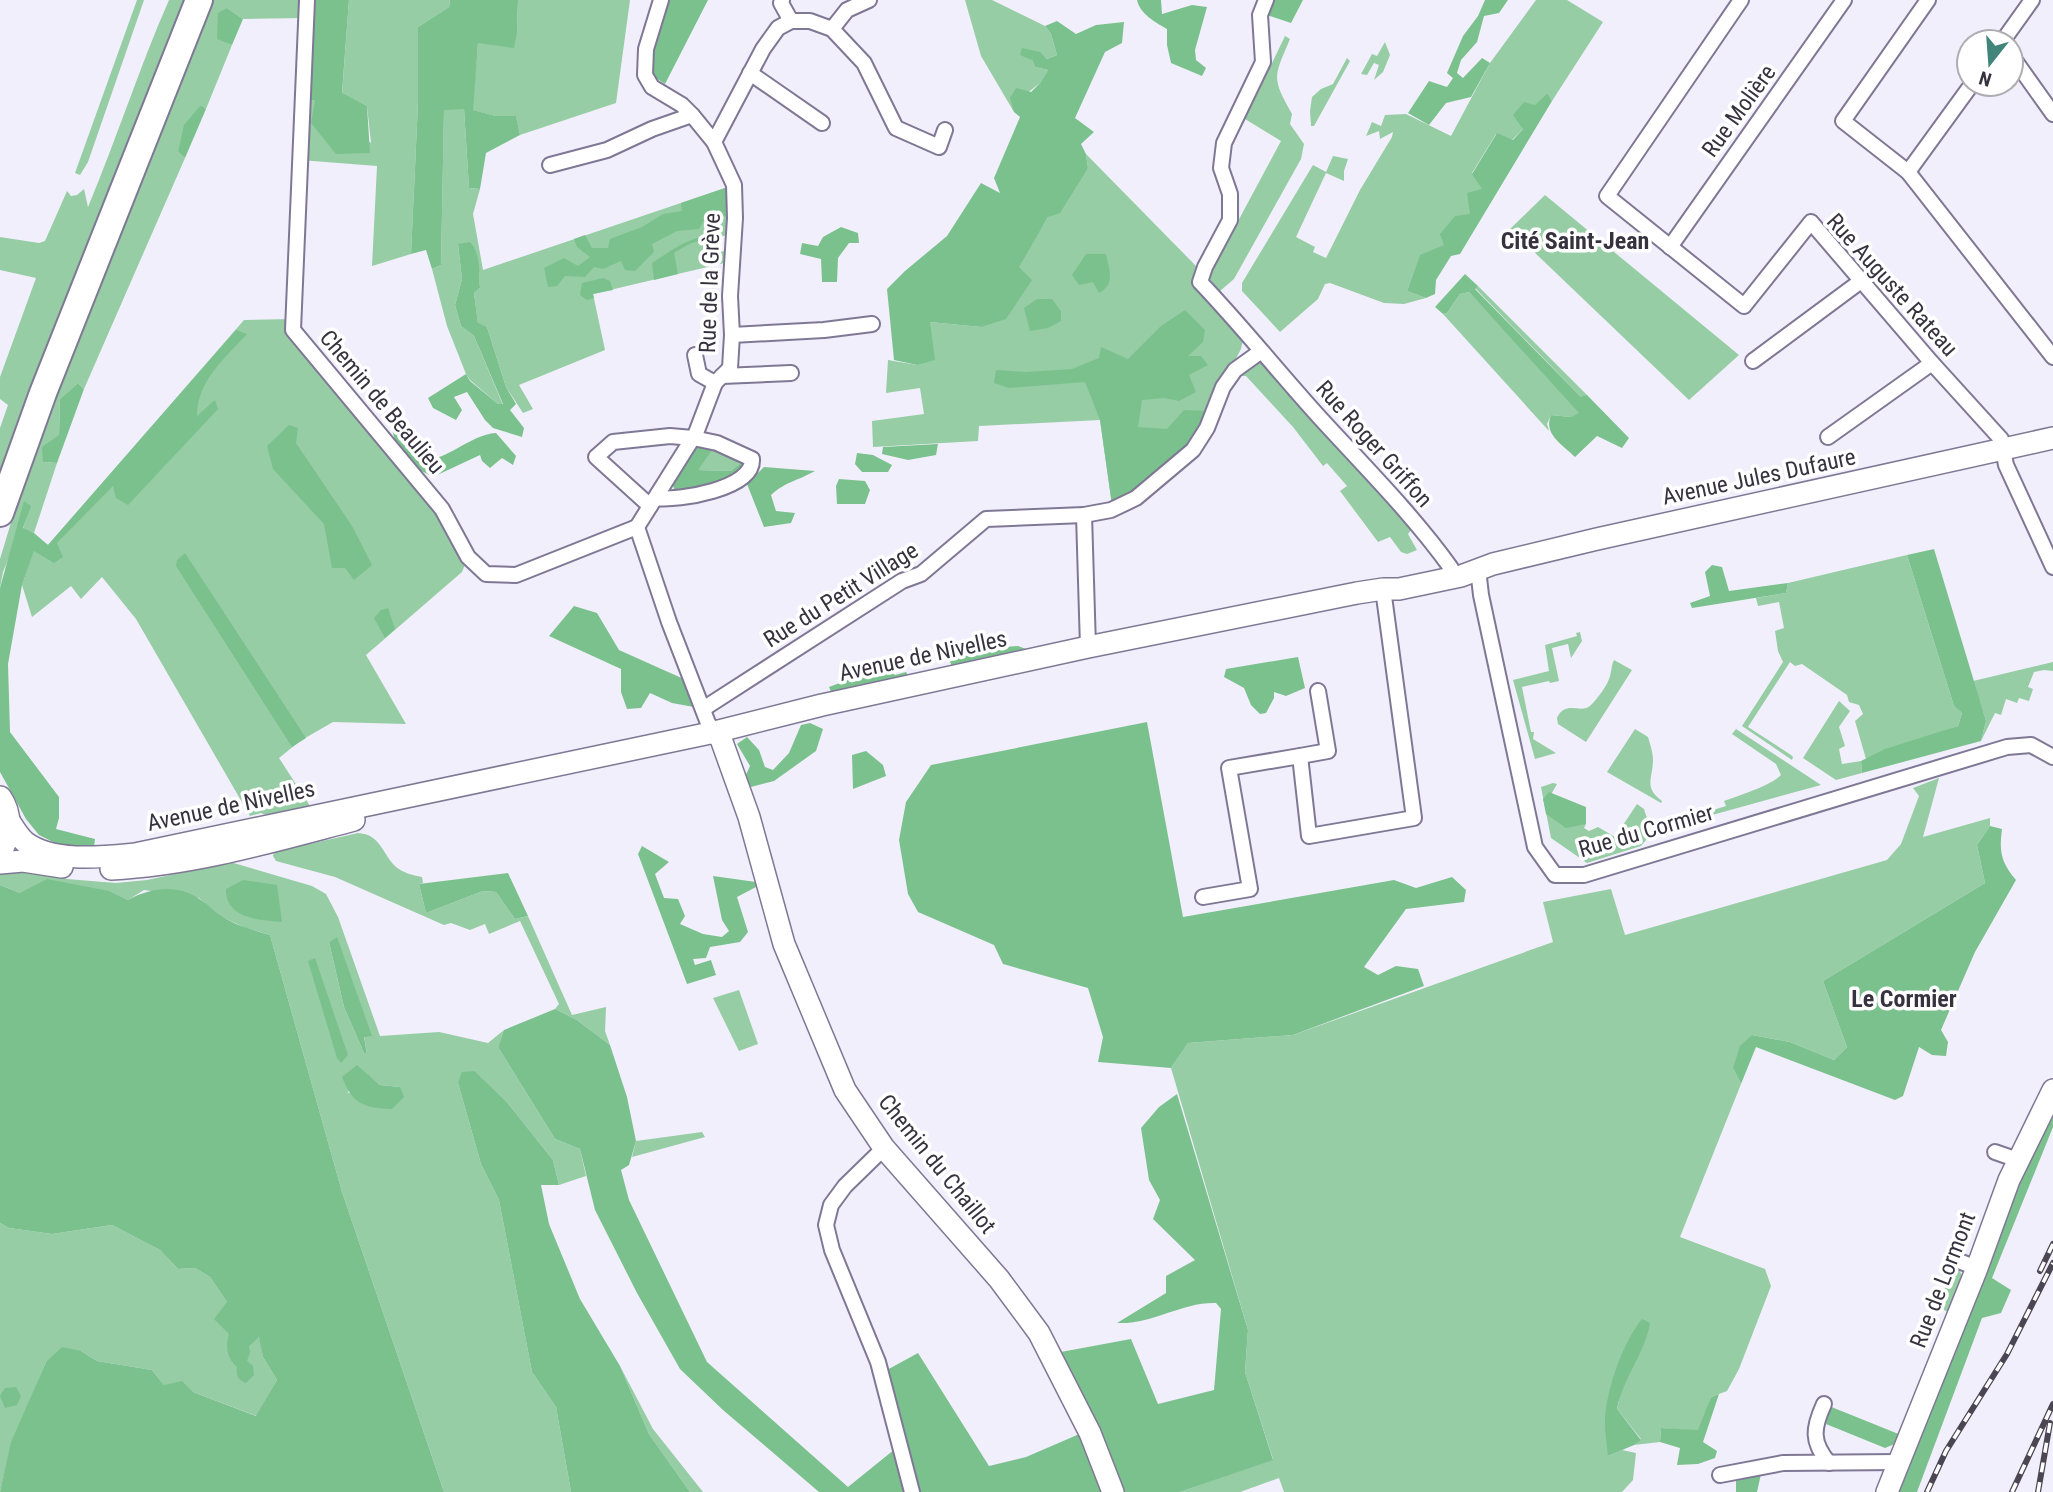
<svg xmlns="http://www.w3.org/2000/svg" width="2053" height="1492" viewBox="0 0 2053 1492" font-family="'Roboto Condensed',sans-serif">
	<rect width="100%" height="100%" fill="#f2effc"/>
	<!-- green -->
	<g fill="#96cda4" fill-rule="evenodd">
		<path d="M137,0H144L88,162L80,175L75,173Z"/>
		<path d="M169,0H190L0,479V428L8,405L0,399V377L36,278L0,270V237L39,243L45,241L67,191L71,196L77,195L84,189L88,207C117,138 139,68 169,0Z"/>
		<path d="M213,0H307L306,18L243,19L227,8L217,38L232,45L206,109L201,105L178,152L185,158L84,389L78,383L60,399L59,435L43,462L57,463L34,533L23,529L30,506L3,572L0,588V559L35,443Z"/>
		<path d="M349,0H450L449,7L418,27V103L411,254L372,266L377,166L300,160L303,98L315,101L371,143L367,106L342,94Z"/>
		<path d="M518,0H630L616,103L520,135L516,117L496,116L472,110L478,43L517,32Z"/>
		<path d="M965,0H992L1045,26L1051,34L1057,55L1047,59L1040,53L1022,49L1032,60L1035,67L1048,70L1040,83L1013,104L1014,112L981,56Z"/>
		<path d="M1536,0H1567L1603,22L1552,101L1548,93L1523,129L1512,140L1496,134L1472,173L1483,190L1470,214L1445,245L1420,256L1407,291L1426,298L1404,304L1384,303L1330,283L1325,284L1318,299L1280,332L1242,291V283L1313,165L1326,172L1333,156L1348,159L1344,171V181L1326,173L1296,237L1315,247L1313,252L1326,258L1360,190L1392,137L1393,132L1380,139L1379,131L1366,136L1372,122L1381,126L1385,115L1406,114L1451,136L1490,63Z"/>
		<path d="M1285,36L1290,39C1274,77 1271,77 1292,114L1290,124L1304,144L1301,159L1234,279L1220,291L1208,277L1281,141L1245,119Z"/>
		<path d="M1385,42L1390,55L1383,72L1374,80L1379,65L1374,63L1367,75L1361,74L1372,54L1377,56Z"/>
		<path d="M1347,58L1350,61L1314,126H1311L1310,111L1312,97L1321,89L1333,84Z"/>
		<path d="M444,109H464L469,188L480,189L473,214L483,270L734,185L730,234L714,239L719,251L733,252V261L593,294L605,350L519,385L533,409L523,413L506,387L487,327L478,324L474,293L480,288L479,269L458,244L462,279L455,305L461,326L474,336L503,405L498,404L470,380L466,374L447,326L432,269L441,265Z"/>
		<path d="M1086,154L1195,265L1243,340L1241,349L1199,430L1112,505L1100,420L979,426L978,441L873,447L872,421L924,414L920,388L886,393L888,360L917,365L930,322L981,327L1048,217L1088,168Z"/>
		<path d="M1545,195L1739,355L1689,400L1510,229Z"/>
		<path d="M1478,286L1587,395L1582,398L1475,288Z"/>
		<path d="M1469,292L1567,397L1580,414L1571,417L1551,415L1547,424L1549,431L1443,314L1447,313L1460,294Z"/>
		<path d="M293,319L442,509L468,557L462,572L366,655L406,724L333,722L300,741L279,758L312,809L275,819L261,813L250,816L136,619L102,577L81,599L71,586L32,617L22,585L38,538L48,545L244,320Z"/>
		<path d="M1255,359L1263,360L1367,473L1401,519L1412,529L1408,534L1417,550L1407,554L1401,552L1390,537L1378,542L1340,491L1347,486L1327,463L1323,466L1293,427L1246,376H1238Z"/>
		<path d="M715,445L745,459L731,471L697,470Z"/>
		<path d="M1907,555L1954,706L1962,713L1958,726L1866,759L1855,721L1863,714L1859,705L1849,702L1847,695L1802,664L1795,666L1790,662L1748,727L1791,755L1793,757L1792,760L1742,726L1783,662L1778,651L1775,631L1784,628L1779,602L1758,606L1756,598L1786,593L1788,583Z"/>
		<path d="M1580,632L1582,641L1571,658L1568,644L1552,648L1559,681L1550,683L1549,681L1522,687L1531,732H1534L1533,739L1556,753L1535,759L1513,680L1549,671L1545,645L1577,636L1576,633Z"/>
		<path d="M1614,660L1632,670L1586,742L1558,724L1557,718C1566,699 1581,715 1591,705C1597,699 1608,685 1610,676C1612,670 1611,666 1614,660Z"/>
		<path d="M2053,662V671L2044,670L2034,672L2028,687L2033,689L2029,701L2019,698L2017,703L2006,699L2001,715L1995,713L1981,741L1986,721L1973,681Z"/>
		<path d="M1839,701L1850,711L1839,727L1845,746L1839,749L1842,764L1861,761L1862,773L1836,780L1803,758Z"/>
		<path d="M1635,729L1648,737C1650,744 1653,752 1653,760C1653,778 1643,787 1662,801L1661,803L1607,772Z"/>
		<path d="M1736,729L1821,785L1694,820V816L1726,806L1724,801C1738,796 1772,785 1781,775L1776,764L1732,734Z"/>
		<path d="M1939,778L1923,837L1990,818V826L1977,845L1985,883L1823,981L1847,1047L1834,1060L1790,1042L1752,1035L1733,1068L1741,1084L1680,1237L1765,1269L1771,1286L1739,1369L1727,1391L1711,1397L1699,1431L1661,1428L1660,1442L1634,1445L1641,1439L1617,1409L1620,1396L1612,1381L1608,1456L1622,1450L1636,1453L1633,1480L1622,1492H1284L1279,1478L1240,1492H1180L1273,1459L1245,1372L1248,1330L1171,1068L1188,1043L1293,1035L1553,942L1543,902L1611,889L1625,935L1887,860L1901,844L1919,796L1913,788Z"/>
		<path d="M1553,783L1557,784L1549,798L1586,824L1584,828L1589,831L1598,827L1615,837L1637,804L1644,809L1652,833L1641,846L1587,863L1551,838L1541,787Z"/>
		<path d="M358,833C380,834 382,853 395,866C403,873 412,875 422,877L423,883L419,884L426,913L483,891L496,892L515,919L528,916L572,1015L606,1007L605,1031L610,1045L577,1020L555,1009L559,1004L520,921L489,934L485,924L470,930L451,923L444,925L335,877L276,861L273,856L274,852Z"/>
		<path d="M230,862L312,886L326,894L338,917L380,1036L439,1032L488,1043L504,1030L498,1047L555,1139L580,1149L586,1176L559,1185L553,1160L506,1101L475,1071L458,1083L481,1164L499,1200L532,1372L556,1407L571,1492H444L342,1192L270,935L246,928L222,917L199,898L144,890L128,900L108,891L20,893L0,885V869L36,871L67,879L116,883L147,880ZM336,938L371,1036H364L367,1054L364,1053L344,1007L329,942ZM357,1066L380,1085L400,1087L348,1093Z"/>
		<path d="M739,990L758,1044L739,1051L713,998Z"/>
		<path d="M702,1132L705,1137L632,1157L636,1141Z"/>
		<path d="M0,1223L9,1228L52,1234L112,1225L160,1250L178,1269L195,1268L210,1277L253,1340L260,1337L263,1357L277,1380L257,1416L193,1392L164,1385L152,1370L97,1361L81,1351L46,1362L12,1442L0,1492Z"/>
		<path d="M1953,1264L1958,1267L1962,1276L1948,1312L1940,1308L1943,1300L1939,1296L1954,1277L1947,1271Z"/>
		<path d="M620,1366L653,1429L703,1492H690L649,1434Z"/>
	</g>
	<!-- forest -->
	<g fill="#7bc18e">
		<path d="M308,0H349L342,93L367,106L370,153L336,154L311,123L315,101L303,98Z"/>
		<path d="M450,0H518L517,32L514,48L478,43L473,110L496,116H516L520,135L486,153L480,189L469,188L464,109L444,110L441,265L432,269L426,250L411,254L418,103V27L449,7Z"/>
		<path d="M668,0H708L665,84L653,76L650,63Z"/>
		<path d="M1137,0H1161L1162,14L1192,5L1207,7L1195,50L1196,60L1206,68L1202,76L1171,63L1167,45V29C1155,22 1140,14 1137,0Z"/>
		<path d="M1272,0H1303L1291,23L1267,15Z"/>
		<path d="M1485,0H1508L1499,13L1484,16L1477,42L1461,60L1457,73L1463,78L1482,58L1490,63L1471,97L1446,103L1429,125L1408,113L1429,81L1447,87L1453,78L1447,73L1463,36L1478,16Z"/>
		<path d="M227,8L243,19L232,45L217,39L218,13Z"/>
		<path d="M1057,21L1076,34L1096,25L1124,22L1122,43L1105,52L1075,118L1094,132L1081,144L1086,154L1088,168L1060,213L1048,217L1019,267L1032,280L1006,319L981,327L930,322L935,360L917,365L894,360L887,289L905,271L947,236L981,183L1000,193L994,178L1020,117L1014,112L1010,98L1016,88L1031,92L1040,83L1048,70L1035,67L1032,60L1020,55L1022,48L1040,52L1047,59L1057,55L1051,34L1045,26Z"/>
		<path d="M1548,93L1552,101L1460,254L1451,256L1436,280L1435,294L1426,298L1407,291L1420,255L1444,245L1440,234L1455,216L1470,214L1467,193L1482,189L1472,174L1497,133L1513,140L1523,129L1513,115L1524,102L1535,105Z"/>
		<path d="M201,105L206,109L185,158L178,152L184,125Z"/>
		<path d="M728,187L732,217L706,216L699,229L677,231L652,244L654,252L635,271L625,270L621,261L603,269L594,267L585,277L565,276L557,286L548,287L544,268L564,258L578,266L590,257L577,247L574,239L585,235L592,248H608L610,239L642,227L663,214L682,211L681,203Z"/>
		<path d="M841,227L858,233L859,243H849L838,258L837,282H822L821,259L800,254L802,243L818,246L823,237Z"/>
		<path d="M715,234L714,239C699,238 686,245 674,253L678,274L654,280L652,263C672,250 691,236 715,234Z"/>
		<path d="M470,242C481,253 479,274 480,288L474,293L478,323L487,327L506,387L516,404L510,410L524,428L522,437L493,428L485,420L467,392L454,397L462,410L456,420L433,408L428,398L466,374L470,381L498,404H503L474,336L461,326L455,305L462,279L458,244Z"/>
		<path d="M1086,254H1106C1109,269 1116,284 1099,293L1093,282L1079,285L1072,275Z"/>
		<path d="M1465,274L1478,286L1475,289L1581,397L1587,395L1629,438L1622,448L1597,436L1575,457C1562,444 1543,434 1551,415L1571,417L1579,413L1469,292L1460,294L1447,313L1443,314L1435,307Z"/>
		<path d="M603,278L610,281L613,290L593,294L594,298L587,300L580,295L582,283Z"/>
		<path d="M1037,299H1052L1061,311V321L1048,328L1030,331L1024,308Z"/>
		<path d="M1185,310L1205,330L1203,342L1188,356H1201L1208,365L1189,375L1196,392L1179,401L1164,398L1142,400L1138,427L1167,429L1184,410L1209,411C1183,461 1161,479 1112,505L1100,420L1085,382L1009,388L994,383L996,370L1026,372L1072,369L1099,358L1101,347L1128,359L1161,326Z"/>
		<path d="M236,330L247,334C225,358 197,381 197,416L215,400L218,409L128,505L116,498L113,486L57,543L63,557L54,563L34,551L22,585L8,664L10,732L59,797V818L56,829L95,839L94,847L61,846L39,835L26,819L0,772V588L24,501L31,506L23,528L34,533L48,545Z"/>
		<path d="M78,383L84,389L57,463L43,462L42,447L59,435L60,399Z"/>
		<path d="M289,425L298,428L296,443L352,526L372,565L354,580L345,568H332L324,524L273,469L267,446Z"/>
		<path d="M392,430L416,437L415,452L419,460C448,462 468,435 496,433L516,456L513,465L502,458L490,468L482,461L480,455L433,477C409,465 399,456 392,430Z"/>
		<path d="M680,443H717L698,470L731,471L745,459L747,463L738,481L678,499L666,467Z"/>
		<path d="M938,444L936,455L908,460L882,454L883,447Z"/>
		<path d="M857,453L873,455L892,465L888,472H862L855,464Z"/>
		<path d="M764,467L815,471C797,481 785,482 771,495L776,511L795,513L791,523L764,527L747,484Z"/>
		<path d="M839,479L865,481L870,490L865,504H837L836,486Z"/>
		<path d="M1934,549L1986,721L1981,741L1862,773L1861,761L1885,749L1958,726L1962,713L1954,706L1907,555Z"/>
		<path d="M185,553L306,738L292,747L176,566L177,560Z"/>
		<path d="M1712,565L1722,567L1729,591L1788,583L1786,593L1692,608L1690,603L1710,596L1705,572Z"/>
		<path d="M574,606L597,613L619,650L686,680L694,707L672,703L650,693L641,708L627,709L621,692V669L549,636Z"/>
		<path d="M388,608L395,629L385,638L374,618L381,610Z"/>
		<path d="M952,646L977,649L1018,646L1026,649L1024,655L952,667L947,653Z"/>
		<path d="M1298,657L1305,688L1286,696L1274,692V698L1266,713L1260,714L1251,705L1244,688L1224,677L1226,669Z"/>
		<path d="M873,662L895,675L906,672L911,680L833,696L829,687L869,672Z"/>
		<path d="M1147,722L1183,917L1394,880L1416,888L1452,877L1466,890L1464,902L1406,909L1364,967L1378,975L1396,966L1418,969L1424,986L1293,1035L1188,1043L1171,1068L1098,1062L1103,1037L1088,988L1003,964L994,945L918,912L908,894L899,840L906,802L931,765Z"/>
		<path d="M810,723L823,729L816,751L774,781L747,788L743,781L750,766L737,744L747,737L759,750L765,767L773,770L789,753L801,725Z"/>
		<path d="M866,751L883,765L886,776L853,789L852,755Z"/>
		<path d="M1549,792L1586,807V824L1566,828L1546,814L1543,799Z"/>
		<path d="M1990,826L2002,829C1999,852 2001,862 2016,880L1975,952L1941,1030L1948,1042L1946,1056L1932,1055L1919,1047L1903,1096L1895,1100L1756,1047L1741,1084L1733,1068L1740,1046L1752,1035L1790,1042L1834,1060L1847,1047L1823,981L1985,883L1977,845Z"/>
		<path d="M642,846L669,862L655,874L664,898L678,899L685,916L680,924L703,934L722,937L729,931L722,920L713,876L756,882V887L737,897L748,932L740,942L710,947L706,958L693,959L695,965L711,960L716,975L687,984L638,854Z"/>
		<path d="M508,873L528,916L515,919L496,892L483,891L426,913L419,884Z"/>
		<path d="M47,879L109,891L128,900C152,887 178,884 201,900C209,905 215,912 223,917C237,926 254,930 270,935L342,1192L444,1492H0L11,1442L46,1362L62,1347L81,1351L97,1361L152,1370L164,1385L182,1381L193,1392L256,1416L277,1380L263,1357L259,1337L249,1346L250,1353L247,1361L253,1366L254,1375L246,1383C238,1380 236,1376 237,1367C227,1358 225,1347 229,1334L214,1319L227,1302L210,1277L195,1268L178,1269L160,1250L112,1225L52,1234L9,1228L0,1223V885L20,893Z"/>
		<path d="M243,880L277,885L282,922C261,920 225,919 226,889Z"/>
		<path d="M337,937L372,1036L364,1037L367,1054L364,1053L344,1007L329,942Z"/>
		<path d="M315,958L348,1055L341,1063L337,1058L308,961Z"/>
		<path d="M555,1009L577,1020L610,1045L627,1097L636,1141L629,1165L621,1170L629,1200L707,1362L848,1487L895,1449L885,1371L918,1353L989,1466L1026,1457L1084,1432L1107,1492H819L723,1410L680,1369L637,1293L595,1210L580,1149L555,1139L498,1047L504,1030Z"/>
		<path d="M357,1065L380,1085L400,1087L404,1097L392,1109C365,1108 353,1105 342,1077Z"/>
		<path d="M475,1071L506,1101L553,1160L559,1185H541L549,1224L580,1299L620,1366L649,1434L690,1492H571L556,1407L532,1372L499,1200L481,1164L458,1083L462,1072Z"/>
		<path d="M1177,1094L1248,1330L1245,1372L1273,1460L1180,1492H1113L1050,1354L1131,1339L1158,1404L1214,1390L1221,1309L1216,1303C1181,1302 1152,1325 1117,1323L1166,1293V1276L1195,1260L1153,1219L1160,1200L1149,1180L1141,1128L1159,1107Z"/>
		<path d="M2053,1113V1127L1992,1278L2011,1290L2001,1313L1982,1318L1917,1492H1897L2018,1183Z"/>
		<path d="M1642,1319L1650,1323C1645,1353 1623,1378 1617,1409L1641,1440L1634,1445L1608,1456C1607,1445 1605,1434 1605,1423C1605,1392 1623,1342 1642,1319Z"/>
		<path d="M16,1387L21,1396L17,1405L5,1408L0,1396L5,1388Z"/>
		<path d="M1719,1394L1703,1442L1717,1451L1715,1458L1698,1464L1677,1465L1680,1448L1660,1442L1661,1428L1698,1430L1711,1397Z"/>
		<path d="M1829,1406L1901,1435L1897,1443L1885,1448L1826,1424Z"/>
		<path d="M1761,1474L1757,1492H1736V1481Z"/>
	</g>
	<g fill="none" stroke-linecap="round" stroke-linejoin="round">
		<defs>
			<g id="street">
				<path d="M307,0L293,330L442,509L468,557L486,574L516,575L637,527"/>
				<path d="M661,0L646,49L645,75L652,87L682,105L692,115L714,142L734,185L735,218L730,296L732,335L730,368L715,383L696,433L637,527L669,622L708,723L715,732"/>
				<path d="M782,0L781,3L791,21"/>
				<path d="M1266,0L1260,15L1263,62L1224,143L1221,168L1230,194V220L1205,267L1200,282C1242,326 1280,374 1321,419C1365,467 1413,515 1451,568"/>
				<path d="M1741,0L1607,196L1744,306L1811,222L1932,363L2001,439L2006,465L2053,567"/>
				<path d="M1928,0L1843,121L1908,172L2053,357"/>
				<path d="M832,29L847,10L869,0"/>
				<path d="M2002,42L2032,0"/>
				<path d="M2011,55L2053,114"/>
				<path d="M750,73L822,123"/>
				<path d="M714,142L763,49L778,28L791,21H810L832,29L864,63L896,128L939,147L945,130"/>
				<path d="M550,165L607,150L652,129L692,115"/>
				<path d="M1908,172L1972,84"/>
				<path d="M1670,247L1844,0"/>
				<path d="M732,335L824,330L872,324"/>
				<path d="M695,355L699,374L715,383"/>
				<path d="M1753,361L1861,281"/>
				<path d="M722,376L791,373"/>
				<path d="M1828,437L1932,363"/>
				<path d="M650,506L596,457L613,442L670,436L693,438L717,443L752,459C754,489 678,501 656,498"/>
				<path d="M1084,515L1088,647"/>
				<path d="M1478,569L1481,595L1535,847L1555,875H1584L2007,747L2031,745L2053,757"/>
				<path d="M703,709L902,581L921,574L986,519L1084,515L1111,510L1136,498L1193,450L1207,428L1223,387L1235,370L1260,352"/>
				<path d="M1300,756L1328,751L1318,691"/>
				<path d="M1203,897L1250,889L1229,768L1300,756L1309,836L1414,818L1383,589"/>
				<path d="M884,1148L845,1186L831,1205L826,1225L832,1250L878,1362L912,1492"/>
				<path d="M1995,1152L2018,1160"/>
				<path d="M1956,1260L1977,1268"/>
				<path d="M1824,1404C1813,1428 1811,1442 1829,1463"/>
				<path d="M1720,1475L1783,1463L1899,1462"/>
			</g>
			<g id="secondary">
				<path d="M715,732L721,739L749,817L784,944L845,1090L884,1148L999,1279L1039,1333L1090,1433L1113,1492"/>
				<path d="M8,819C13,827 18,836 25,842C52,863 103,857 135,854L715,732L822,705L1088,647L1357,593L1383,589H1399L1461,576L1493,564L1597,539L2053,438"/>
				<path d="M0,863L23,861L62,867"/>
				<path d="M111,869C193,865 274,841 354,820"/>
				<path d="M1887,1492L1977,1268L2009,1180L2053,1090"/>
			</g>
			<path id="primary" d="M0,798C11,814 10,835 0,851"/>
			<path id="highway" d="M0,513L43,393L199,0"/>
		</defs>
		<!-- street casing -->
		<use href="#street" stroke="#7f7895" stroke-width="18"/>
		<!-- secondary casing -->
		<use href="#secondary" stroke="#7f7895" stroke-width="24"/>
		<!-- primary casing -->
		<use href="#primary" stroke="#7f7895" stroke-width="26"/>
		<!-- highway casing -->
		<use href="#highway" stroke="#7f7895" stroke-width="30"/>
		<!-- street -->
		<use href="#street" stroke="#fff" stroke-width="14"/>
		<!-- secondary -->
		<use href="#secondary" stroke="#fff" stroke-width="21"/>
		<!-- primary -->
		<use href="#primary" stroke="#fff" stroke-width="23"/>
		<!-- highway -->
		<use href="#highway" stroke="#fff" stroke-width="26"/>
		<defs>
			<g id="rail">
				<path d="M2040,1271L2053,1244"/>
				<path d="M1927,1492L1946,1451L2007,1354L2053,1263"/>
				<path d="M2012,1492L2053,1404"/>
				<path d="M2038,1492L2050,1423"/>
			</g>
		</defs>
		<!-- rail casing -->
		<use href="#rail" stroke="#4a4753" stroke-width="6"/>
		<!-- rail -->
		<use href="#rail" stroke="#fff" stroke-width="3.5" stroke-dasharray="10" stroke-linecap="butt"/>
	</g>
	<g text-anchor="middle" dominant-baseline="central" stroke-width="7" stroke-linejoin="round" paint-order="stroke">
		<!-- street labels -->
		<g font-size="23" fill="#36333f" stroke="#fff">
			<text transform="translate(1739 111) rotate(-54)">Rue Molière</text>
			<text transform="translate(710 283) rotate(-88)">Rue de la Grève</text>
			<text transform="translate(1892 285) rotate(48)">Rue Auguste Rateau</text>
			<text transform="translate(382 402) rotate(50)">Chemin de Beaulieu</text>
			<text transform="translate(1374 444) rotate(48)">Rue Roger Griffon</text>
			<text transform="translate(1759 477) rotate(-12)">Avenue Jules Dufaure</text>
			<text transform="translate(841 595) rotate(-32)">Rue du Petit Village</text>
			<text transform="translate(923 656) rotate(-12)">Avenue de Nivelles</text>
			<text transform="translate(231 806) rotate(-12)">Avenue de Nivelles</text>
			<text transform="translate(1646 831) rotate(-16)">Rue du Cormier</text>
			<text transform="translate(937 1164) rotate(51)">Chemin du Chaillot</text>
			<text transform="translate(1943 1280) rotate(-69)">Rue de Lormont</text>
		</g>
		<!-- neighbourhood labels -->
		<g font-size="24" font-weight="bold" fill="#36333f" stroke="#fff">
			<text x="1575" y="241">Cité Saint-Jean</text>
			<text x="1904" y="999">Le Cormier</text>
		</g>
	</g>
	<!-- north arrow -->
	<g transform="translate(1990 63) rotate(197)"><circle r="33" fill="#ffffff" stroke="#afadb2" stroke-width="2"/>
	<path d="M0-5L12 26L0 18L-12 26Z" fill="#41857a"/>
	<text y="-10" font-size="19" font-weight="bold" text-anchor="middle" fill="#36333f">N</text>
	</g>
</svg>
